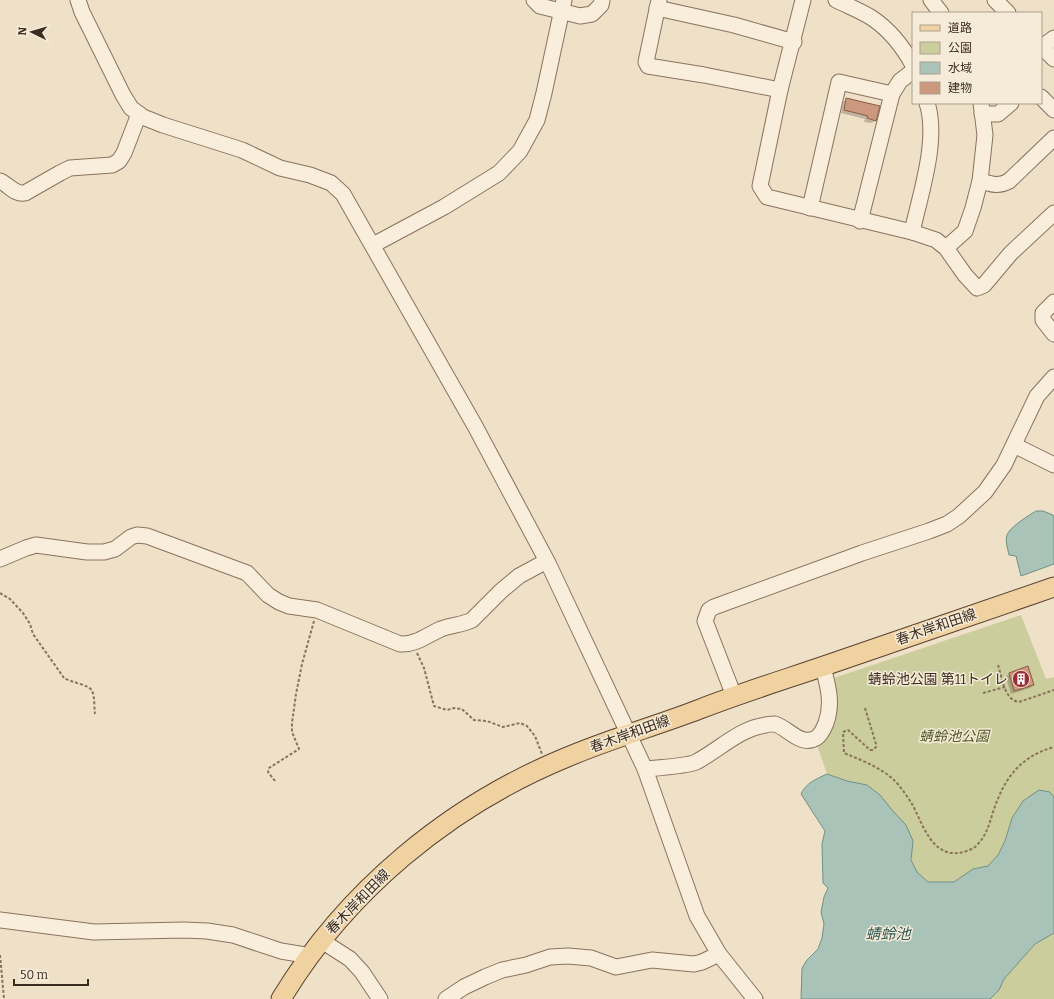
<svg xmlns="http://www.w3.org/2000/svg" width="1054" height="999" viewBox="0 0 1054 999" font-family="Bitter,'Noto Sans JP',serif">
	<rect width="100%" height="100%" fill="#efe0c8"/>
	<!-- green -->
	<g fill="#cbcd9c">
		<path d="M1021,615L1046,679L1054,677V797L1050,792L1012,818L1005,841L998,855L988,867L973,869L954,882H928C910,866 910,864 913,841L880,795L867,785L847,781L827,774L817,745L831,679Z"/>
		<path d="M1054,933V999H990L999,990L1004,979L1035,944Z"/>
	</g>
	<!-- water -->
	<g fill="#a9c3b9" stroke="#6f9187">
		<path d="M1036,511H1043L1053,515L1054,517V564L1021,576L1016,556L1009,555C1008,549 1004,539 1008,533C1013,525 1028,516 1036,511Z"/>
		<path d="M827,774L847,781L867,785L880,795L892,810L906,825L913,841L911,860L917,872L928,882H954L973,869L988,866L998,855L1005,841L1012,818L1023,801L1039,790L1050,792L1054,797V933L1035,944L1004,979L999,990L990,999H801L802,968L807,960L818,949L822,938L824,924L821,912L824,897L828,888L823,883L822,844L825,831L801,794C806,783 816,779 827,774Z"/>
	</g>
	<!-- shadow -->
	<g fill="#0003">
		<path d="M847,99L875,120L872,123L864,122L865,119L841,113L843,102Z"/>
		<path d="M1028,668L1033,685L1030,688L1011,694L1006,677L1009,674Z"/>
	</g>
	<!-- building -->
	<g fill="#cc997f" stroke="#8a5a43">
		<path d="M846,98L880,106L876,121L867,118L868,116L844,110Z"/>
		<path d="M1028,666L1034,685L1014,691L1009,673Z"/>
	</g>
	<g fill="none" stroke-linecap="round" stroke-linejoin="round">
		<defs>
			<g id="minor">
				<path d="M78,0L82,12L123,95L131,108L143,117L163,125L242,150L280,168L310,175L331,183L343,194L475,426L548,563L645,769L697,916L719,954L755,999"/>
				<path d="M534,0L540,6L580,16L592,14L601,5L602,0"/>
				<path d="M659,0L646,62L648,66L704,75L780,90"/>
				<path d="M803,0L780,90L760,186L767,197L912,232L936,240L946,248L965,275L977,288L984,285L1011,253L1054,213"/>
				<path d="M836,0C848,6 861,11 872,18C890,30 903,47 913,65"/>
				<path d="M931,0L941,13"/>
				<path d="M995,0L1008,13"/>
				<path d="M657,8L734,25L794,42"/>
				<path d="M1041,46L1054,59"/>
				<path d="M1042,47L1054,38"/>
				<path d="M1041,97L1054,110"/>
				<path d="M982,114H998L1011,103"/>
				<path d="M0,181C9,185 15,195 25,193L60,173L70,168L112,165L119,161L124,153L139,114"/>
				<path d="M980,181C992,184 998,187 1009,181L1054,138"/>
				<path d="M810,208L839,82L892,94"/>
				<path d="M860,221L892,94L900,81L913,71"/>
				<path d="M912,232C920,195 939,140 927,103"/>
				<path d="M373,245L444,207L499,173L520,151L537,120L544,93L564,0"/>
				<path d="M946,248L965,231L973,208L980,181L985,135L981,103"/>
				<path d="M1054,302L1043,313V320L1054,334"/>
				<path d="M1014,445L1054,465"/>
				<path d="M0,559L26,548L36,545L87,552H104L115,549L131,537L137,535L147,536L247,573L268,595L279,602L289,606L317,610L400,644C416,645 427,635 441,629C451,625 462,625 472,620L501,591L519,576L543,563"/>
				<path d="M734,696L705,621L709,610L714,607L862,553L929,531L947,524L959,516L985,492L1004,465L1037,396L1054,377"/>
				<path d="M645,769C656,768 688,766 696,762C719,750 740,728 766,725C768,724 772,724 775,724C788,728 801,747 816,738C821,735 824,728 826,723C833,703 828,686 823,667"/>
				<path d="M0,920L94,932L184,930L207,931L233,935L281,951L311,956"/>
				<path d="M322,941L350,959L362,972L380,999"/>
				<path d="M446,999L464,987L485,977L502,970L526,965L550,957L568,956L591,958L616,967L652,960L694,964L702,962L719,954"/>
			</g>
			<path id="major" d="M281,999C346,891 449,806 565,758C609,739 656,726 700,709C741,693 783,680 824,666C901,640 977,613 1054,587"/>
		</defs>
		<!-- minor casing -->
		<use href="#minor" stroke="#8b725d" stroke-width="17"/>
		<!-- major casing -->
		<use href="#major" stroke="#594131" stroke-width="21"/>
		<!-- path -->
		<g stroke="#8b725d" stroke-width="2" stroke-dasharray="3 2" stroke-linecap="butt">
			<path d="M0,593L10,599L23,613L30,624L33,634L64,678C70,682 90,685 92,691C95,697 94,707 95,714"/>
			<path d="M417,653L424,668L434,706L447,710L454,708L462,709L474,720L487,721L503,727L520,723L527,726L535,736L542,754"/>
			<path d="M998,665C1002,677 1004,700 1019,702L1054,690"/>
			<path d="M983,693L1005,687"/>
			<path d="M865,708L876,744V747L873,750H870L848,730L843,732L844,753C861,760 880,767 894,780C901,787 907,796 912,804C923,824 931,856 959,853C964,852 971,850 975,847C986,837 989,825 993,812C1004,779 1019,757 1054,747"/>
			<path d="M275,781L268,772L269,768L299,749L292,732V723L296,694L302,664L314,621"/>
			<path d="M0,955L4,999"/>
		</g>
		<!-- minor -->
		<use href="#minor" stroke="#f9eedc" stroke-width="15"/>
		<!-- major -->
		<use href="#major" stroke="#f0d2a1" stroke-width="19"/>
	</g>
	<!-- icons -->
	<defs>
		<symbol id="building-disc" viewBox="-11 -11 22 22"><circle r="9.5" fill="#9a2d36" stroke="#f6ebd8"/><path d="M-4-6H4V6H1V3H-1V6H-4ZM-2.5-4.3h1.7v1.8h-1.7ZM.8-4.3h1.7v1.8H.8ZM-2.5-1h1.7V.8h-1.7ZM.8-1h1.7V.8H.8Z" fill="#fff"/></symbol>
	</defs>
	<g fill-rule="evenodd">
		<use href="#building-disc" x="1011" y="669" width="20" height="20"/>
	</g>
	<g text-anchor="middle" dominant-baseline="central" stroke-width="3" stroke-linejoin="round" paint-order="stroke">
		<!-- street labels -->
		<g font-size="14" fill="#3b2c20" stroke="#f6ebd8">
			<text transform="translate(936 627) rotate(-19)">春木岸和田線</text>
			<text transform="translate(630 734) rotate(-20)">春木岸和田線</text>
			<text transform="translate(358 902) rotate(-46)">春木岸和田線</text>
		</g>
		<!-- poi labels -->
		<g font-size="14" fill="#3b2c20" stroke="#f6ebd8" text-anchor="end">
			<text x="1008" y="679">蜻蛉池公園 第11トイレ</text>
		</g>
		<!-- park labels -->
		<g font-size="14" font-style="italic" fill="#4f5827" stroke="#f6ebd8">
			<text x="954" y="736">蜻蛉池公園</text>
		</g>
		<!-- water labels -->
		<g font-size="15" font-style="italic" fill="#305b55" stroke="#f6ebd8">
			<text x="888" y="934">蜻蛉池</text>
		</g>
	</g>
	<!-- legend -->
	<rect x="912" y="12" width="130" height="92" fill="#f6ebd8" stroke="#ab9f8e"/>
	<rect x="920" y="25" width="20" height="6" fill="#f0d2a1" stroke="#ab9f8e"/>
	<text x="948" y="32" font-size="12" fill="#3b2c20">道路</text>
	<rect x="920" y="42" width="20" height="12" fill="#cbcd9c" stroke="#ab9f8e"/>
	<text x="948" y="52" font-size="12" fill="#3b2c20">公園</text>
	<rect x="920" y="62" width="20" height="12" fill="#a9c3b9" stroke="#ab9f8e"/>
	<text x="948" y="72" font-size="12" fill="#3b2c20">水域</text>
	<rect x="920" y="82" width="20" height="12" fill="#cc997f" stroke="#ab9f8e"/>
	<text x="948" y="92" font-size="12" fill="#3b2c20">建物</text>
	<!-- north arrow -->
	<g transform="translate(32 32) rotate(275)" stroke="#f6ebd8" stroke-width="3" paint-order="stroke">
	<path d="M0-3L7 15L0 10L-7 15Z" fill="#3b2c20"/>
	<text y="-6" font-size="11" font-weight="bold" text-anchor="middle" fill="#3b2c20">N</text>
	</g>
	<!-- scale -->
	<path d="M14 979v6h74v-6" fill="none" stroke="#3b2c20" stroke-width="2"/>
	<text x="20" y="979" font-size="12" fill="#3b2c20" stroke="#f6ebd8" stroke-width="3" paint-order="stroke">50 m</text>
</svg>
